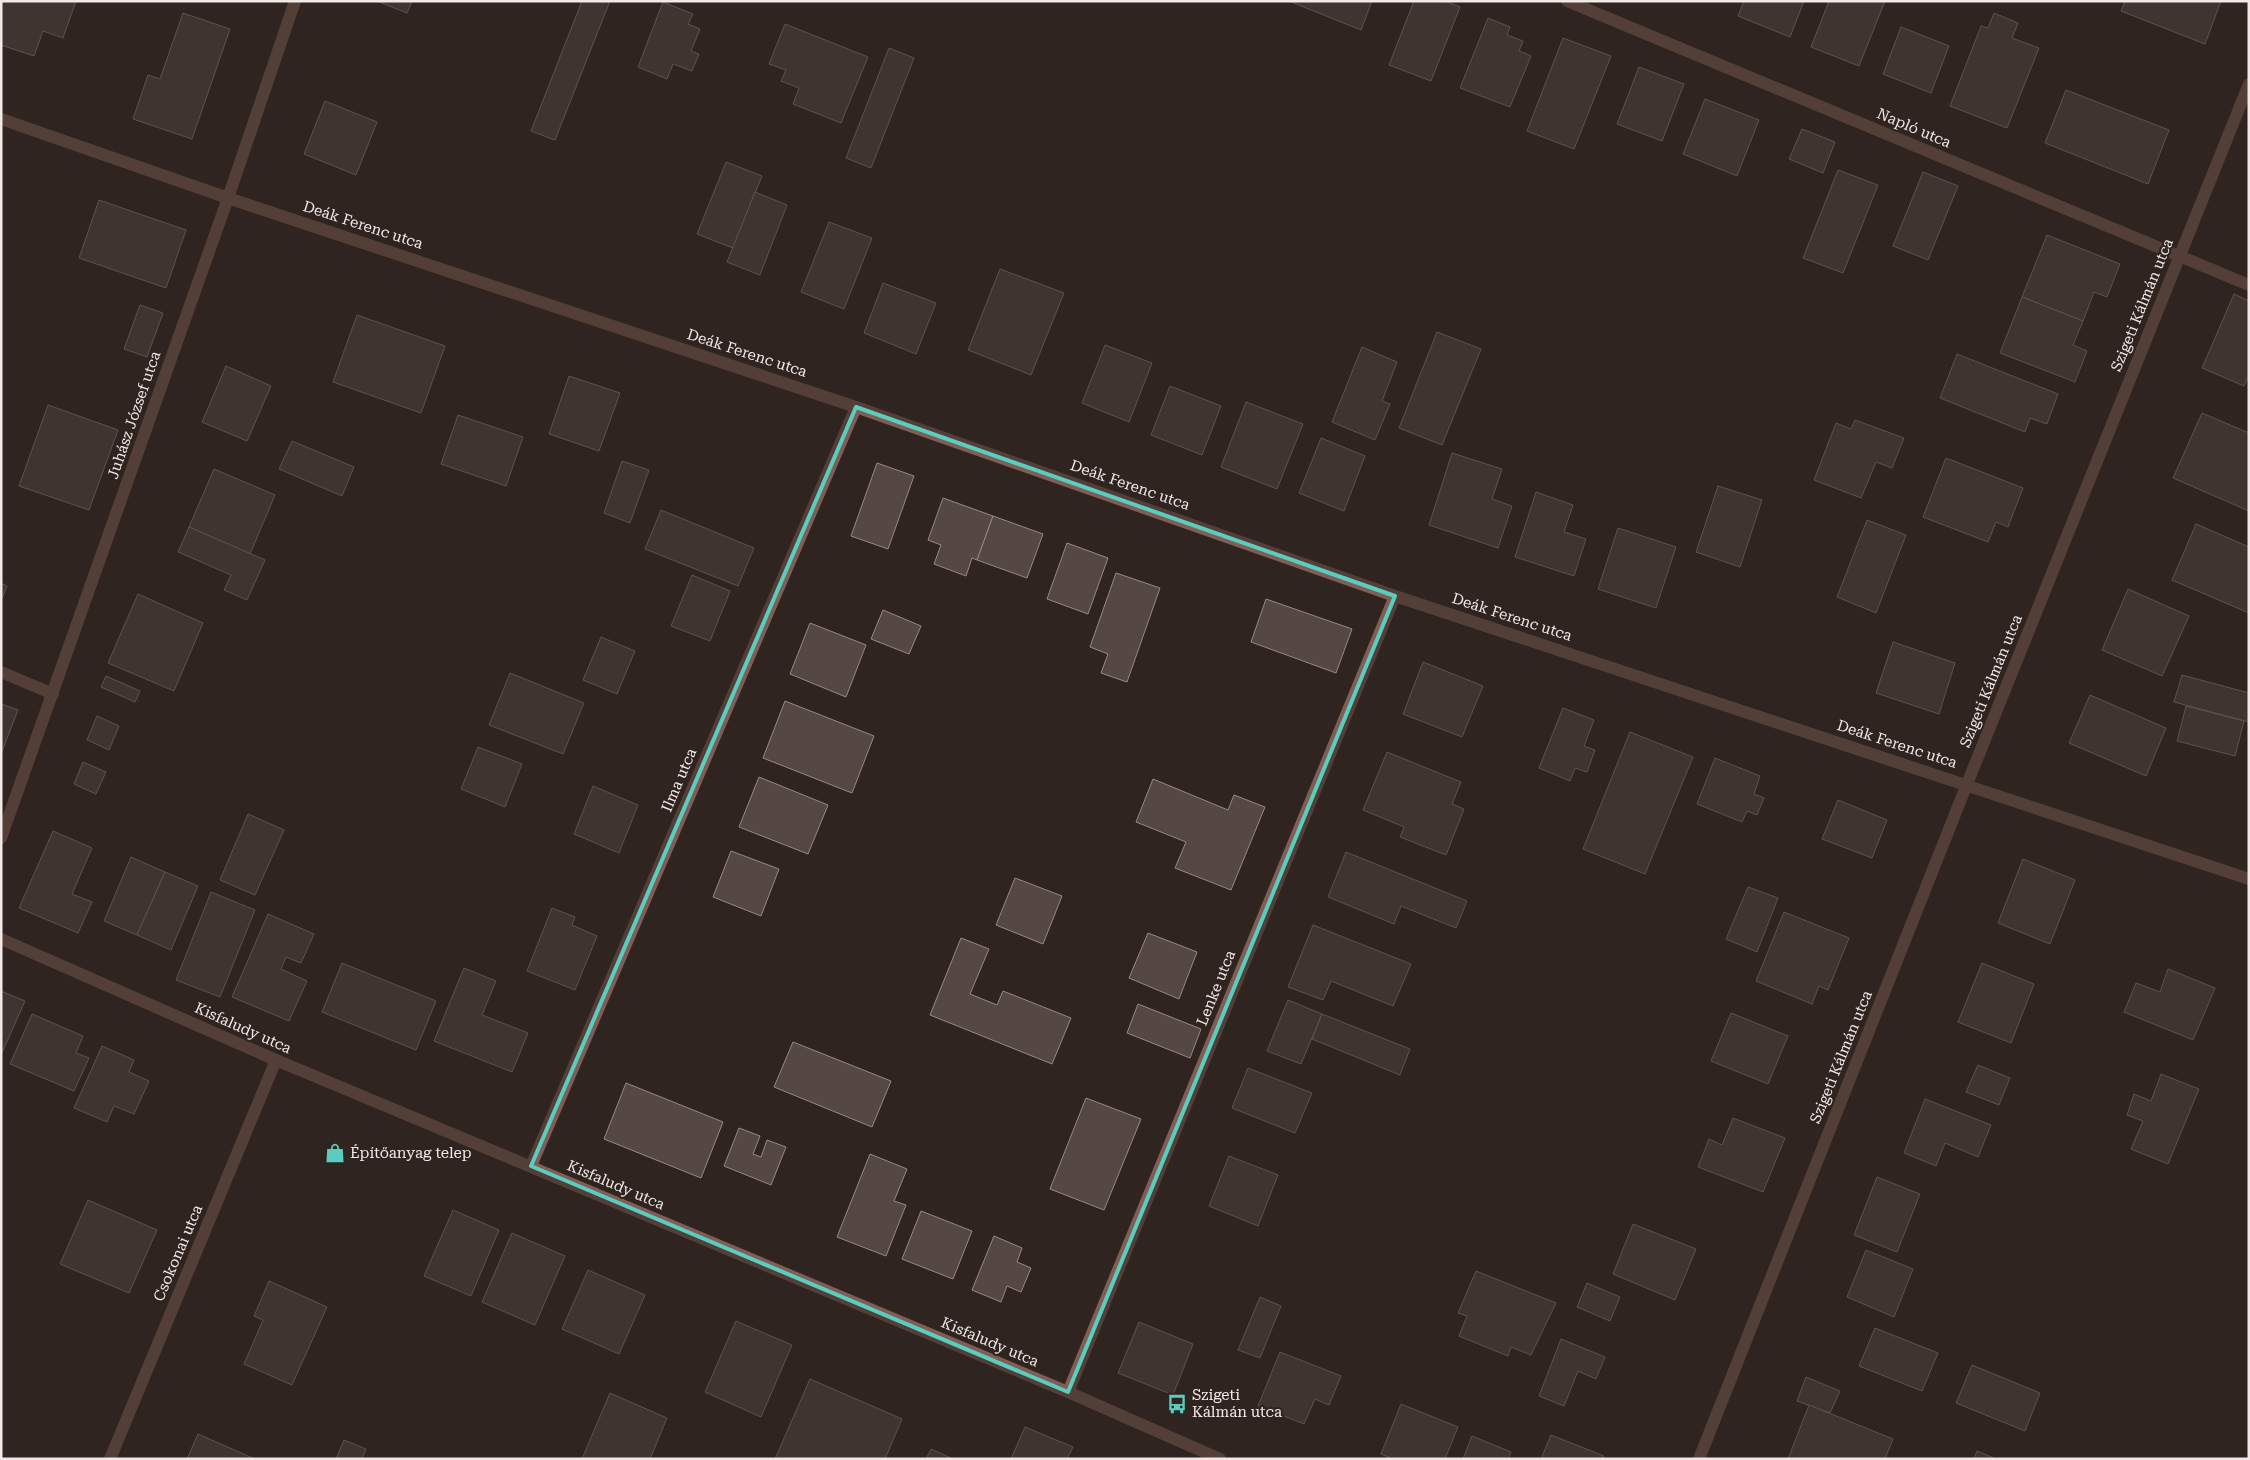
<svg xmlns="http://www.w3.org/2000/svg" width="2250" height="1460" viewBox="0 0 2250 1460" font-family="'Roboto Serif',serif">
	<rect width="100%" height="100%" fill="#302421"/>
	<!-- building -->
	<g fill="#554744" stroke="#988985">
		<path d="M1,1H76L63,38L43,31L34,56L1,45Z"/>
		<path d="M377,1H412L407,13Z"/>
		<path d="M582,1H610L555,140L531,131Z"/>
		<path d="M1289,1H1372L1361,30Z"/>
		<path d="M1414,1H1445L1460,7L1431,81L1389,65Z"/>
		<path d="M1744,1H1804L1790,37L1738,16Z"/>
		<path d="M1829,1H1885L1859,66L1811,47Z"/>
		<path d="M2125,1H2221L2205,44L2121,11Z"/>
		<path d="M663,2L693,14L688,24L700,29L691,51L699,54L692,71L673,64L667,79L638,67Z"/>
		<path d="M183,13L230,29L192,139L133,119L148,75L160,79Z"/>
		<path d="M1994,13L2018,23L2012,38L2039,48L2007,128L1950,106L1981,26L1988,28Z"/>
		<path d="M1488,18L1510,27L1507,35L1523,41L1519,51L1531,56L1510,107L1460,88Z"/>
		<path d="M785,24L868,57L841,123L793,104L799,88L781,81L786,70L769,64Z"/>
		<path d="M1901,27L1949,46L1931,93L1883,74Z"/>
		<path d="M1563,38L1611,56L1574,149L1527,131Z"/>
		<path d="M889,48L914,58L871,168L846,158Z"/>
		<path d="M1639,67L1684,84L1662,141L1617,124Z"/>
		<path d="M2066,90L2169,130L2148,184L2045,143Z"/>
		<path d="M1705,99L1759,120L1737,176L1683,154Z"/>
		<path d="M325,101L377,122L356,175L304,154Z"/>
		<path d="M1802,129L1835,142L1823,173L1789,159Z"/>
		<path d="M726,162L762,176L733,248L697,234Z"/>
		<path d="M1838,170L1878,185L1843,273L1803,258Z"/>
		<path d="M1923,172L1958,186L1928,260L1893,246Z"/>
		<path d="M755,192L787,205L760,275L727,262Z"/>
		<path d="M99,200L186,230L166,288L79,258Z"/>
		<path d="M829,222L872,238L844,309L801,292Z"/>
		<path d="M2047,235L2120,264L2107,297L2094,292L2083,321L2022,297Z"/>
		<path d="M1000,269L1064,293L1031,375L968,350Z"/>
		<path d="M883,283L936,303L916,354L864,333Z"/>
		<path d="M2234,294L2249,301V375L2244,386L2202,368Z"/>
		<path d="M2022,297L2083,321L2073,345L2087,351L2075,382L2000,353Z"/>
		<path d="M140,305L163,313L147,357L124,349Z"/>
		<path d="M357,315L445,346L421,413L333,382Z"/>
		<path d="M1437,332L1481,349L1442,445L1399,428Z"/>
		<path d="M1105,345L1152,363L1129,422L1082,403Z"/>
		<path d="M1362,347L1397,362L1382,401L1390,404L1375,440L1332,422Z"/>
		<path d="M1957,354L2058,394L2047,424L2030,418L2025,432L1940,398Z"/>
		<path d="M226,366L271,386L247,441L202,422Z"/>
		<path d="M569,376L620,393L599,451L549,434Z"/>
		<path d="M1170,386L1221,406L1202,455L1151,435Z"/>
		<path d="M1246,402L1303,424L1277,489L1221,467Z"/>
		<path d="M48,405L118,430L89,510L19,486Z"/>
		<path d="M2202,413L2249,433V511L2173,478Z"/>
		<path d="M458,415L523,437L506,486L441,464Z"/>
		<path d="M1855,420L1904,438L1892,468L1876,462L1861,498L1814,480L1836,423L1851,429Z"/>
		<path d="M1321,438L1365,456L1344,511L1299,493Z"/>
		<path d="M292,441L354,467L342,496L279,469Z"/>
		<path d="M1452,453L1502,469L1492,499L1512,506L1498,548L1429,525Z"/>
		<path d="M1946,458L2023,488L2008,527L1996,522L1988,542L1923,517Z"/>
		<path d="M622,461L649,470L630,523L604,513Z"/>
		<path d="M877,463L914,476L888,549L851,536Z"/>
		<path d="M214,469L275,495L250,554L189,527Z"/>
		<path d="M1718,486L1762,500L1740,567L1696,552Z"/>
		<path d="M1536,492L1573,505L1564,532L1586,539L1574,576L1515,557Z"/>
		<path d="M943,498L993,516L977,560L972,558L966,576L934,564L941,545L928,540Z"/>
		<path d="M661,510L754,548L738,586L645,549Z"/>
		<path d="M993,516L1043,534L1027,578L977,560Z"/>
		<path d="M1867,520L1906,535L1876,613L1837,597Z"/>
		<path d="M2196,524L2249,547V613L2172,580Z"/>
		<path d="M189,527L265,560L247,600L224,590L231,575L178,552Z"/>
		<path d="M1618,528L1676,547L1656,608L1598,589Z"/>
		<path d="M1067,543L1108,558L1088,614L1047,599Z"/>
		<path d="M1116,573L1160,588L1127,682L1101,673L1108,654L1090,647Z"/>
		<path d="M692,575L730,591L710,641L671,626Z"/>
		<path d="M1,583L7,586L1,601Z"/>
		<path d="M2128,589L2189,616L2162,676L2102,650Z"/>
		<path d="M138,594L203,623L174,691L108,663Z"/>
		<path d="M1266,599L1352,629L1336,673L1251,642Z"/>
		<path d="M883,610L921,626L909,654L871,639Z"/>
		<path d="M810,623L866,645L846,697L790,674Z"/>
		<path d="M601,637L635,651L617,694L583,680Z"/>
		<path d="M1893,642L1955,663L1939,714L1876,693Z"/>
		<path d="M1423,662L1483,686L1462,737L1403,714Z"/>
		<path d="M510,673L584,703L563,754L489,725Z"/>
		<path d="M2182,675L2249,693V722L2174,702Z"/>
		<path d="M106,676L140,691L135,702L101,687Z"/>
		<path d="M2090,695L2166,728L2146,776L2069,743Z"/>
		<path d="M785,701L874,736L852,793L763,758Z"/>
		<path d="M1,704L18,710L1,754Z"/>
		<path d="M2186,706L2244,721L2235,756L2177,741Z"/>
		<path d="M1563,708L1594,720L1584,746L1595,750L1587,772L1575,768L1570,781L1539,768Z"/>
		<path d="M97,716L119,726L109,750L87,740Z"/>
		<path d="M1630,732L1693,757L1645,874L1583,849Z"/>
		<path d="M478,747L522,764L505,807L461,789Z"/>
		<path d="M1387,752L1461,782L1452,804L1464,809L1446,855L1400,837L1404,827L1363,810Z"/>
		<path d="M1715,758L1760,776L1754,794L1764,798L1757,815L1747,811L1742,822L1697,804Z"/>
		<path d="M83,762L106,772L96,794L74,784Z"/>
		<path d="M759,777L828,805L808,854L739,827Z"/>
		<path d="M1153,779L1228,810L1234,795L1265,807L1231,890L1175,868L1186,842L1136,822Z"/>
		<path d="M593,786L638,805L619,853L574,834Z"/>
		<path d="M1838,800L1887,820L1872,858L1822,839Z"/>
		<path d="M248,814L284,830L255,895L220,880Z"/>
		<path d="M53,831L92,848L72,894L92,902L78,933L19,908Z"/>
		<path d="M731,851L779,869L761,916L713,897Z"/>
		<path d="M1346,852L1467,901L1456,928L1401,906L1394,924L1328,897Z"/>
		<path d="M131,857L165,872L137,935L104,921Z"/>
		<path d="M2023,859L2075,880L2050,944L1998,923Z"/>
		<path d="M165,872L198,886L171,950L137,935Z"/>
		<path d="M1015,878L1062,896L1043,944L996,925Z"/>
		<path d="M1748,887L1778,898L1757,952L1726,939Z"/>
		<path d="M211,892L255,910L220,997L176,980Z"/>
		<path d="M552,908L575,917L572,925L597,936L575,990L527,971Z"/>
		<path d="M1784,912L1849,938L1828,990L1819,986L1812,1004L1756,981Z"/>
		<path d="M268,914L314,934L301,963L286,957L281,969L307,981L289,1021L232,997Z"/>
		<path d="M1313,925L1411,964L1393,1006L1331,981L1323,1000L1288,987Z"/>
		<path d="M1148,933L1197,952L1179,999L1129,978Z"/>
		<path d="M961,938L989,949L970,994L997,1005L1003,991L1071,1018L1052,1064L930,1015Z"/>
		<path d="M342,963L436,1001L416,1050L322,1012Z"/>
		<path d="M1982,963L2034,984L2011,1043L1958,1022Z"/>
		<path d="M464,968L496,981L482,1015L528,1033L512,1072L434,1041Z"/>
		<path d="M2168,969L2215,988L2193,1040L2124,1012L2136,983L2160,992Z"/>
		<path d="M1,991L25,1001L1,1055Z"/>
		<path d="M1288,1000L1322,1014L1301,1064L1267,1051Z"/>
		<path d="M1138,1004L1201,1029L1190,1058L1127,1033Z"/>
		<path d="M1731,1013L1788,1036L1768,1084L1711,1061Z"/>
		<path d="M32,1014L83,1036L76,1053L89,1058L74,1091L10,1064Z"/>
		<path d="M1322,1014L1410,1049L1400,1075L1312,1039Z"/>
		<path d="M793,1042L891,1081L872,1127L774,1087Z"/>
		<path d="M102,1046L134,1060L129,1072L149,1081L134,1114L114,1106L107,1122L74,1108Z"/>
		<path d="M1978,1065L2010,1078L1999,1105L1966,1092Z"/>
		<path d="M1248,1068L1312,1093L1295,1133L1232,1108Z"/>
		<path d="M2161,1074L2199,1089L2168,1164L2131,1149L2143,1121L2127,1115L2134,1094L2151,1101Z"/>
		<path d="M626,1083L723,1122L701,1178L604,1139Z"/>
		<path d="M1086,1098L1141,1119L1104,1210L1050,1189Z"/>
		<path d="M1925,1099L1991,1125L1978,1157L1945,1143L1936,1166L1904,1153Z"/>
		<path d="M1733,1118L1785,1138L1763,1192L1698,1167L1709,1139L1722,1145Z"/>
		<path d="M739,1128L760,1136L753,1154L761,1157L767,1140L786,1147L771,1185L724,1166Z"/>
		<path d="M870,1154L907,1169L894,1201L906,1205L886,1256L837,1237Z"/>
		<path d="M1229,1156L1278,1175L1258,1226L1209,1206Z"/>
		<path d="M1877,1177L1920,1194L1897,1252L1854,1235Z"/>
		<path d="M88,1200L157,1230L129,1293L60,1264Z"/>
		<path d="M453,1210L499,1230L471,1296L424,1276Z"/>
		<path d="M921,1211L972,1231L953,1279L902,1259Z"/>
		<path d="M1633,1224L1696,1249L1675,1300L1613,1274Z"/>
		<path d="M512,1233L565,1256L535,1325L482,1302Z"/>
		<path d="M994,1236L1022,1248L1017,1262L1031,1268L1021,1292L1007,1286L1001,1302L972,1290Z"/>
		<path d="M1866,1250L1913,1269L1894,1317L1847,1297Z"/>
		<path d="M588,1270L645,1295L619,1354L562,1329Z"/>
		<path d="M1476,1271L1556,1303L1531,1355L1511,1347L1508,1356L1459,1336L1467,1316L1458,1313Z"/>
		<path d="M269,1281L327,1307L292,1385L244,1364L263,1320L254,1316Z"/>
		<path d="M1587,1283L1620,1297L1610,1321L1577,1307Z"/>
		<path d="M1260,1297L1281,1306L1260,1358L1238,1350Z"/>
		<path d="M736,1321L792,1345L761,1417L705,1392Z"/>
		<path d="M1139,1322L1193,1344L1173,1395L1118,1373Z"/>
		<path d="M1875,1328L1938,1353L1922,1391L1859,1366Z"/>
		<path d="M1561,1339L1605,1357L1596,1379L1578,1371L1564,1406L1539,1396Z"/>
		<path d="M1280,1352L1341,1376L1329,1405L1315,1399L1304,1424L1258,1406Z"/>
		<path d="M1972,1365L2040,1393L2025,1431L1956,1403Z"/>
		<path d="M1806,1377L1840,1391L1830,1413L1797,1401Z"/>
		<path d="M810,1379L902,1419L885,1459H775Z"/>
		<path d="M610,1393L667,1418L650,1459H582Z"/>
		<path d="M1401,1404L1458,1427L1445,1459H1393L1381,1454Z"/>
		<path d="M1809,1405L1893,1439L1885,1459H1788Z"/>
		<path d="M1025,1427L1073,1447L1067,1459H1011Z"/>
		<path d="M198,1434L255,1459H187Z"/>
		<path d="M1551,1435L1604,1456L1603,1459H1541Z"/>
		<path d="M1472,1436L1511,1452L1508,1459H1463Z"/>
		<path d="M344,1440L366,1449L362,1459H336Z"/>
		<path d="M931,1449L953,1459H926Z"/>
		<path d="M1977,1451L1996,1459H1974Z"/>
	</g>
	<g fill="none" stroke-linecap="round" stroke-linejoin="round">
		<!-- minor -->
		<g stroke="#805e55" stroke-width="12">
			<path d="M1567,1L2249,285"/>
			<path d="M1,119L228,198L856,407L1395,596L2249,879"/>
			<path d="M1,672L53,694"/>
			<path d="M1,838L228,198L295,1"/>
			<path d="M1,939L276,1060L1068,1392L1220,1459"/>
			<path d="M531,1166L856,407"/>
			<path d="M1068,1392L1395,596"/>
			<path d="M110,1459L276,1060"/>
			<path d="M1699,1459L1967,784L2249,84"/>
		</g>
	</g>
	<!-- marked area -->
	<path d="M0 0H2250V1460H0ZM856,407L1395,596L1068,1392L531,1166Z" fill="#302421" fill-opacity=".55" fill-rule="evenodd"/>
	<path fill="none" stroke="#59cebf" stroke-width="4" stroke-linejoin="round" d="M856,407L1395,596L1068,1392L531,1166Z"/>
	<!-- icons -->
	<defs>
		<symbol id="shop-bare" viewBox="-9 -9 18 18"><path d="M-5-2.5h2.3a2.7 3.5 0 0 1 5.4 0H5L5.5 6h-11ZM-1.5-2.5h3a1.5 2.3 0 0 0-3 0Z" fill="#59cebf" stroke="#302421" stroke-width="2.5" paint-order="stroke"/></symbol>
		<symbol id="bus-bare" viewBox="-9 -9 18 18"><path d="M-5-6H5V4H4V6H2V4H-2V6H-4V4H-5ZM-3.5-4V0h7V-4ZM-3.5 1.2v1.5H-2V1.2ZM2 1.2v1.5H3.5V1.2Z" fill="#59cebf" stroke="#302421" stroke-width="2.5" paint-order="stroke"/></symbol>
	</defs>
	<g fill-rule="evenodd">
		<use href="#shop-bare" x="321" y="1139" width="28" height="28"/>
		<use href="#bus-bare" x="1163" y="1390" width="28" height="28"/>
	</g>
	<g text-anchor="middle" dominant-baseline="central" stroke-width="4.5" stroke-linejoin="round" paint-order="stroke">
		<!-- street labels -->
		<g font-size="15" fill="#f1e9e7" stroke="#302421">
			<text transform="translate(1914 128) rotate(23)">Napló utca</text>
			<text transform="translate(363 225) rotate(18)">Deák Ferenc utca</text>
			<text transform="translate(2142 305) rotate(-68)">Szigeti Kálmán utca</text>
			<text transform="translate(747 353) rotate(18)">Deák Ferenc utca</text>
			<text transform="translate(134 415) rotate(-71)">Juhász József utca</text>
			<text transform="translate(1130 485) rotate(19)">Deák Ferenc utca</text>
			<text transform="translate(1512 617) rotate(18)">Deák Ferenc utca</text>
			<text transform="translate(1991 681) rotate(-68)">Szigeti Kálmán utca</text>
			<text transform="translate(1897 744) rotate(18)">Deák Ferenc utca</text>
			<text transform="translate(679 780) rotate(-67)">Ilma utca</text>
			<text transform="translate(1216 988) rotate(-68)">Lenke utca</text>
			<text transform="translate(243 1028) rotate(24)">Kisfaludy utca</text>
			<text transform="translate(1841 1057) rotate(-68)">Szigeti Kálmán utca</text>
			<text transform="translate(616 1185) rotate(23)">Kisfaludy utca</text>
			<text transform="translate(178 1253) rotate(-67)">Csokonai utca</text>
			<text transform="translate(990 1342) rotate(23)">Kisfaludy utca</text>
		</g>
		<!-- poi labels -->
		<g font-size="15" fill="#f1e9e7" stroke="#302421" text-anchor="start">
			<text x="350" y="1153">Építőanyag telep</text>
			<text x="1192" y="1395">Szigeti<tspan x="1192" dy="17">Kálmán utca</tspan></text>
		</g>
	</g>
	<!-- border -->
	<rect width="2250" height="1460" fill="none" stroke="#f1e9e7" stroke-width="5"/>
</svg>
